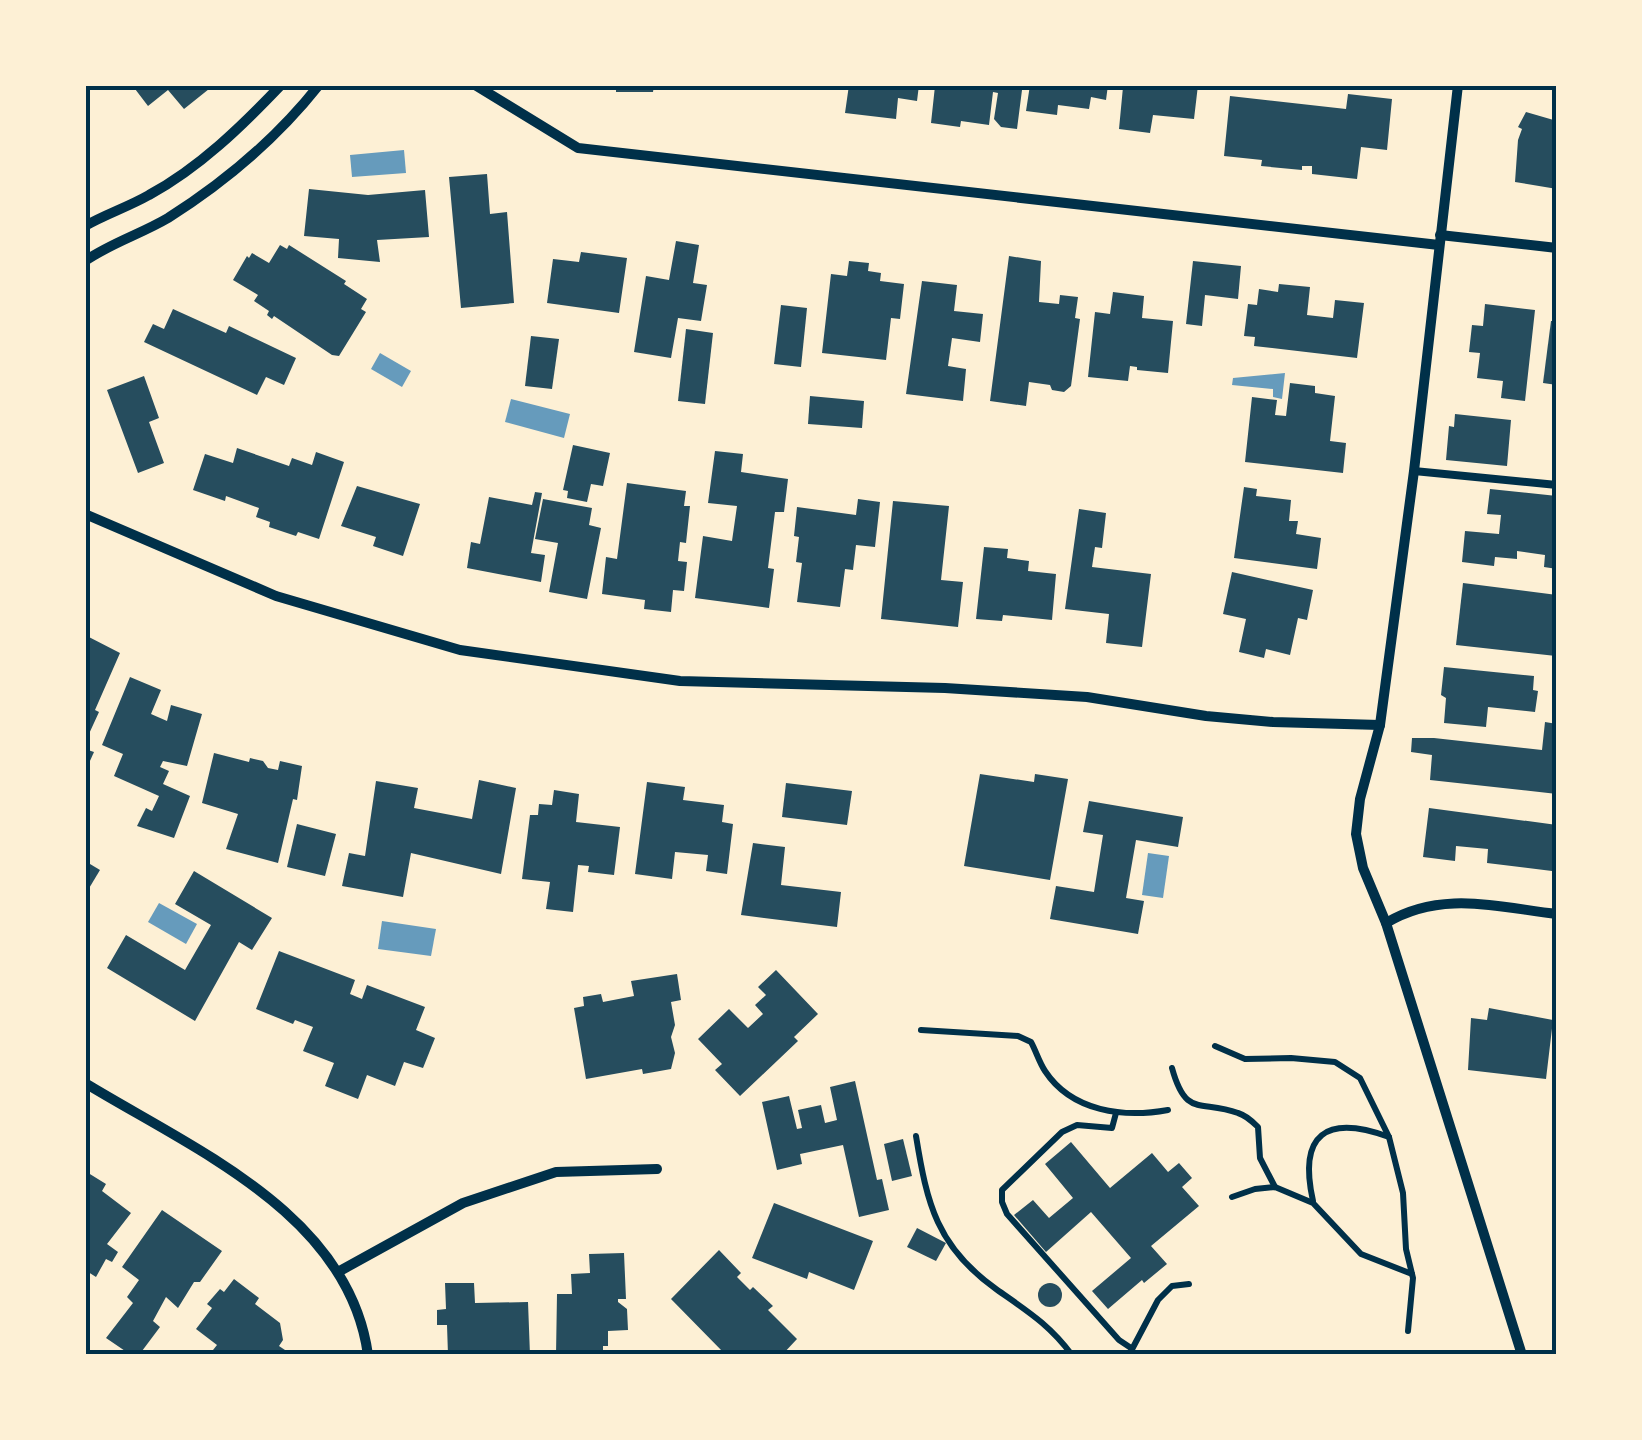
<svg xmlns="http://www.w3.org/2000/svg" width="1642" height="1440" viewBox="0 0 1642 1440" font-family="Barlow,sans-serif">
	<rect width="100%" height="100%" fill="#fdf0d5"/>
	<!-- water -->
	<g fill="#669bbc">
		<path d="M404,150L406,173L352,177L350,155Z"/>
		<path d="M380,353L411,371L402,387L371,369Z"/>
		<path d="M1285,373L1282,399L1273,397V389L1232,385L1233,378Z"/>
		<path d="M511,399L570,414L564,438L505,422Z"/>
		<path d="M1148,853L1169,856L1163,898L1142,895Z"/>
		<path d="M159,903L197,924L186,944L148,922Z"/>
		<path d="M382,921L436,929L431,956L378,949Z"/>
	</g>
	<!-- building -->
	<g fill="#264d5e">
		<path d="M132,85H206L209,89L184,109L168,90L148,106Z"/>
		<path d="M616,85H654L653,92H616Z"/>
		<path d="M849,85H919L917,101L898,98L896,119L845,113Z"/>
		<path d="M1019,85V90H1022L1017,129L1001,127L994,119L998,93L993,92L989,125L961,121L960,127L931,123L935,86Z"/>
		<path d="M1030,85H1108L1106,100L1091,97L1089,109L1058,105L1057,115L1026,111Z"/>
		<path d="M1150,85H1198L1194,119L1153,115L1150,133L1119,129L1123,87L1150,88Z"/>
		<path d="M1348,94L1392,99L1387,150L1361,147L1357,179L1312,174V166H1302V170L1261,166L1262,160L1224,156L1230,96L1346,109Z"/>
		<path d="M1526,112L1557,121V189L1515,182L1518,140L1522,129L1518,127Z"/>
		<path d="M487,174L490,214L507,212L514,303L461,308L449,177Z"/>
		<path d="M309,189L368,195L425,190L429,237L377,240L380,262L338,258L339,239L304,236Z"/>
		<path d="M676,241L699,245L693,283L707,285L701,321L678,318L671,358L634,352L646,276L669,280Z"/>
		<path d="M280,245L287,249L289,245L346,281L344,284L367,299L361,309L366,312L339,356L332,355L274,316L272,319L267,315L269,311L254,301L258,295L233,280L247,256L249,258L252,253L269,263Z"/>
		<path d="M581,252L627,258L619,313L547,303L553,259L579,262Z"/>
		<path d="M1009,256L1041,261L1039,302L1059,304L1060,295L1078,297L1075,318L1080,319L1071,386L1064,392L1052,390L1050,385L1029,382L1026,406L990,401Z"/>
		<path d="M849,261L869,263L868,271L881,273L880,281L904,284L900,319L891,318L886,360L822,353L831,274L847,276Z"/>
		<path d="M1193,261L1241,266L1238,299L1205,295L1202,326L1186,324Z"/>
		<path d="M922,281L957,285L954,311L983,314L980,342L952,338L948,366L966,369L963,401L906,394Z"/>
		<path d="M1279,284L1310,287L1307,315L1333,318L1335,300L1364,303L1357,358L1254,346L1255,337L1244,336L1248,304L1257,305L1259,289L1278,292Z"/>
		<path d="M1113,292L1144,296L1142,318L1173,321L1168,373L1137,370V367L1130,366L1128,381L1088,377L1095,312L1110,314Z"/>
		<path d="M1485,304L1535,310L1525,401L1501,398L1503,381L1477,378L1480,353L1469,352L1472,325L1483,326Z"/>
		<path d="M781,305L807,308L801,367L774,364Z"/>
		<path d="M173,309L226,333L229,326L296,358L284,385L266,377L257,395L144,342L153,324L164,329Z"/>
		<path d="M1551,321H1557V385L1543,383Z"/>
		<path d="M686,329L713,333L705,404L678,401Z"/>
		<path d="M531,336L559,339L552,389L525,386Z"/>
		<path d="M144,376L159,418L149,422L164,463L138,473L107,390Z"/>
		<path d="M1290,383L1315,386V393L1335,396L1330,441L1346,443L1343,473L1245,462L1252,397L1277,400L1275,415L1286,416Z"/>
		<path d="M810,396L864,401L862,428L808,424Z"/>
		<path d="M1455,414L1511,420L1507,466L1446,460L1449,426L1454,427Z"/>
		<path d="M573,445L610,453L603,486L591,484L587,502L567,498L568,491L563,490Z"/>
		<path d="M237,448L289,466L292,458L312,465L316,452L344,462L319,539L298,532L296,536L269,527L270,522L256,517L259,508L226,496L225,501L193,490L205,454L233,463Z"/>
		<path d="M715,451L743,454L741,472L788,479L784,512H775L768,568L774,569L769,608L695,598L703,536L732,541L737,506L708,503Z"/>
		<path d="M627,483L686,491L684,506H690L686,543L680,542L678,561L687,562L684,591L673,590L671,612L644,609L645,600L602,594L606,557L617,559Z"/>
		<path d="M357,486L420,504L403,556L373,546L376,537L341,526Z"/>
		<path d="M1244,487L1257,489L1256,496L1291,500L1289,521H1298L1296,534L1321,538L1317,569L1234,558Z"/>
		<path d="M1490,489L1557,496V569L1544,567L1545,555L1517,551V559L1495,557L1494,566L1462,562L1465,531L1499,534L1501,515L1487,514Z"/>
		<path d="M535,492L542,493L531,553L545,555L541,582L467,568L471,542L480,544L489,497L532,505Z"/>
		<path d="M543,499L592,508L589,525L601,528L587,599L549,592L558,543L535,539Z"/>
		<path d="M858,499L880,502L875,547L856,545L853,570L845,569L840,607L797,602L802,563L796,562L799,537L794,536L797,507L856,515Z"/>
		<path d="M893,501L949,506L941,580L963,582L958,627L881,619Z"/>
		<path d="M1079,509L1106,513L1102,548L1095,547L1092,567L1151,574L1142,647L1106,643L1109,614L1065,609Z"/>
		<path d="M984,547L1008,549L1007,558L1029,561L1028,571L1056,574L1052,620L1003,615L1002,621L976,619Z"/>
		<path d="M1232,572L1313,590L1307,620L1298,618L1290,655L1266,649L1264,658L1239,652L1246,619L1223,614Z"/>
		<path d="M1463,583L1557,595L1556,656L1456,645Z"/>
		<path d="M85,635L120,653L95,710L99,712L88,736L85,734Z"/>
		<path d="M1444,667L1534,676L1533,690L1538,691L1535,712L1488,707L1486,727L1444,723L1446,698L1441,695Z"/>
		<path d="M130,677L161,690L151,714L167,721L171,705L202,714L187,766L163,761L160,767L169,771L163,784L190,796L174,838L137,826L146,808L152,811L159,796L114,776L123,754L102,745Z"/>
		<path d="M1545,722L1557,724V794L1430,780L1432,755L1411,752L1412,738H1434L1542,750Z"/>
		<path d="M85,749L94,752L85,772Z"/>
		<path d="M214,753L249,762L250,758L263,761L268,768L278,770L280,761L302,766L297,800L293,799L278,863L226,849L238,814L202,803Z"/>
		<path d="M980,774L1034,782L1035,774L1068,779L1050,880L964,866Z"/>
		<path d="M479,780L516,788L501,874L411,853L403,897L342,886L349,853L365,856L376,781L418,788L414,808L472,819Z"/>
		<path d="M647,782L685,787L683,800L724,805L722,822L733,824L727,874L706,871L708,855L675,852L672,879L635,874Z"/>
		<path d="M786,783L852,791L847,825L782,817Z"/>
		<path d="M554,790L579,794L576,822L620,827L614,875L588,872L589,866L578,865L573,912L546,909L550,882L522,879L530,815H538L539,804L552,805Z"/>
		<path d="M1089,801L1183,817L1178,847L1136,840L1126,898L1144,901L1138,934L1050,919L1056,886L1094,892L1103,835L1083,832Z"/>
		<path d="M1429,808L1557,825L1552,871L1487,863L1488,849L1456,846L1455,861L1423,857Z"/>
		<path d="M297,824L336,834L325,876L287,867Z"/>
		<path d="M753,843L785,847L781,885L841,892L837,927L741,915Z"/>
		<path d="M85,861L100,870L85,895Z"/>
		<path d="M194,871L272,918L252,950L239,942L195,1021L107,968L126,935L185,970L211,925L175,904Z"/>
		<path d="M279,951L355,980L350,994L362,999L367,985L425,1007L416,1030L435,1038L423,1068L404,1062L395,1086L367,1075L358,1099L325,1086L334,1063L303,1051L313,1027L295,1020L293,1024L256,1009Z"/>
		<path d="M776,970L818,1014L794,1037L798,1041L740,1096L715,1070L722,1064L698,1039L729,1009L748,1028L763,1014L755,1005L766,995L758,987Z"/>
		<path d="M677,974L681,1000L671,1002L675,1025L671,1037L675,1053L671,1069L643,1074L642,1069L586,1079L574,1008L584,1006L583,997L601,994L603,1002L634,996L631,981Z"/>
		<path d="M1489,1008L1553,1020L1546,1079L1468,1070L1471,1018L1487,1020Z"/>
		<path d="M855,1081L877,1180L882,1179L889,1210L859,1217L843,1145L800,1154L802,1164L777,1170L762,1102L789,1096L797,1129L802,1128L798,1110L821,1105L825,1123L837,1120L830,1087Z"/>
		<path d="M903,1139L912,1176L892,1181L884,1144Z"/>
		<path d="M1071,1142L1110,1188L1152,1153L1168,1172L1179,1163L1192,1178L1182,1187L1199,1206L1151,1246L1167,1264L1144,1283L1142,1280L1108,1309L1092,1291L1131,1258L1091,1212L1046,1252L1014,1215L1033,1200L1049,1218L1073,1198L1045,1164Z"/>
		<path d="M85,1171L106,1184L102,1191L131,1213L107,1244L118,1252L112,1262L106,1259L96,1277L85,1270Z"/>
		<path d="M774,1203L873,1241L854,1290L809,1272L807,1279L752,1258Z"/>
		<path d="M162,1210L222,1251L200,1282H194L178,1308L166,1297L153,1321L160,1327L139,1355H131L106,1338L133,1303L127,1297L139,1280L122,1267Z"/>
		<path d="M917,1228L946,1243L936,1261L907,1247Z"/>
		<path d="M719,1250L741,1273L737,1277L750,1290L753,1287L773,1306L768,1310L797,1339L782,1355H720L723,1352L671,1299Z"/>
		<path d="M624,1253L626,1299H618V1302L627,1309L628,1330L608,1331V1346H603V1354L556,1355L557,1294H572L571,1274L590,1273L589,1254Z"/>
		<path d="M234,1279L259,1298L255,1304L280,1323L283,1340L279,1346L285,1350L281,1355H209L217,1345L196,1329L212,1308L207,1304L220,1289L224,1292Z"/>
		<path d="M445,1283H474L475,1303L528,1302L530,1355H448L447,1325H437V1310L446,1309Z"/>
		<circle cx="1050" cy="1295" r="12"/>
	</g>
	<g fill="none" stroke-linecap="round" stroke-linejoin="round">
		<!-- path -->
		<g stroke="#003049" stroke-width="6">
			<path d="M921,1030L1018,1036L1031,1042C1036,1051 1039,1062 1045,1071C1072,1112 1124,1118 1168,1110"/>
			<path d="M1215,1046L1245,1059L1291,1058L1335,1062L1360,1078L1389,1137L1403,1193L1406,1249L1413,1278L1408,1331"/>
			<path d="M1172,1068C1186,1119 1201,1099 1238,1113C1245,1115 1253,1122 1258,1127L1260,1158L1275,1187"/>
			<path d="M1116,1113L1112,1128L1077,1125L1062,1132L1002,1190V1202L1007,1214L1119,1340L1131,1348"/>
			<path d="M916,1136C927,1204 937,1247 996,1289C1027,1311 1049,1324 1072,1355"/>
			<path d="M1232,1197L1255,1189L1275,1187L1313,1203L1361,1254L1412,1274"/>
			<path d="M1313,1201C1298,1134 1326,1114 1389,1137"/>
			<path d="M1129,1355L1158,1300L1172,1286L1189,1284"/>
		</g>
		<!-- service -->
		<path stroke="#003049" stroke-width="8" d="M1414,471L1557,485"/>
		<!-- minor -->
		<g stroke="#003049" stroke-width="10">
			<path d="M475,85L578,148L1439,245"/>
			<path d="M1458,85L1414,471L1380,725L1360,799L1356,834L1363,868L1386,923L1522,1355"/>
			<path d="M85,226C106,214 128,207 149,195C199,168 242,126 281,85"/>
			<path d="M1440,235L1557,248"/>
			<path d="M85,261C111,243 141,234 168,218C225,182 277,138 319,85"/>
			<path d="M85,514L276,596L460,650L680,681L945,688L1087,697L1206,716L1273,722L1380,725"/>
			<path d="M1386,923C1441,890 1496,907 1557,914"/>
			<path d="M85,1083C193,1149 349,1214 368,1355"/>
			<path d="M338,1272L463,1203L556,1172L657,1169"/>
		</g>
	</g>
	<!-- border -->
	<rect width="1642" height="1440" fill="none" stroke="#fdf0d5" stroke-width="175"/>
	<rect x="88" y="88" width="1466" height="1264" fill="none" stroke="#003049" stroke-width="4"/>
</svg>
